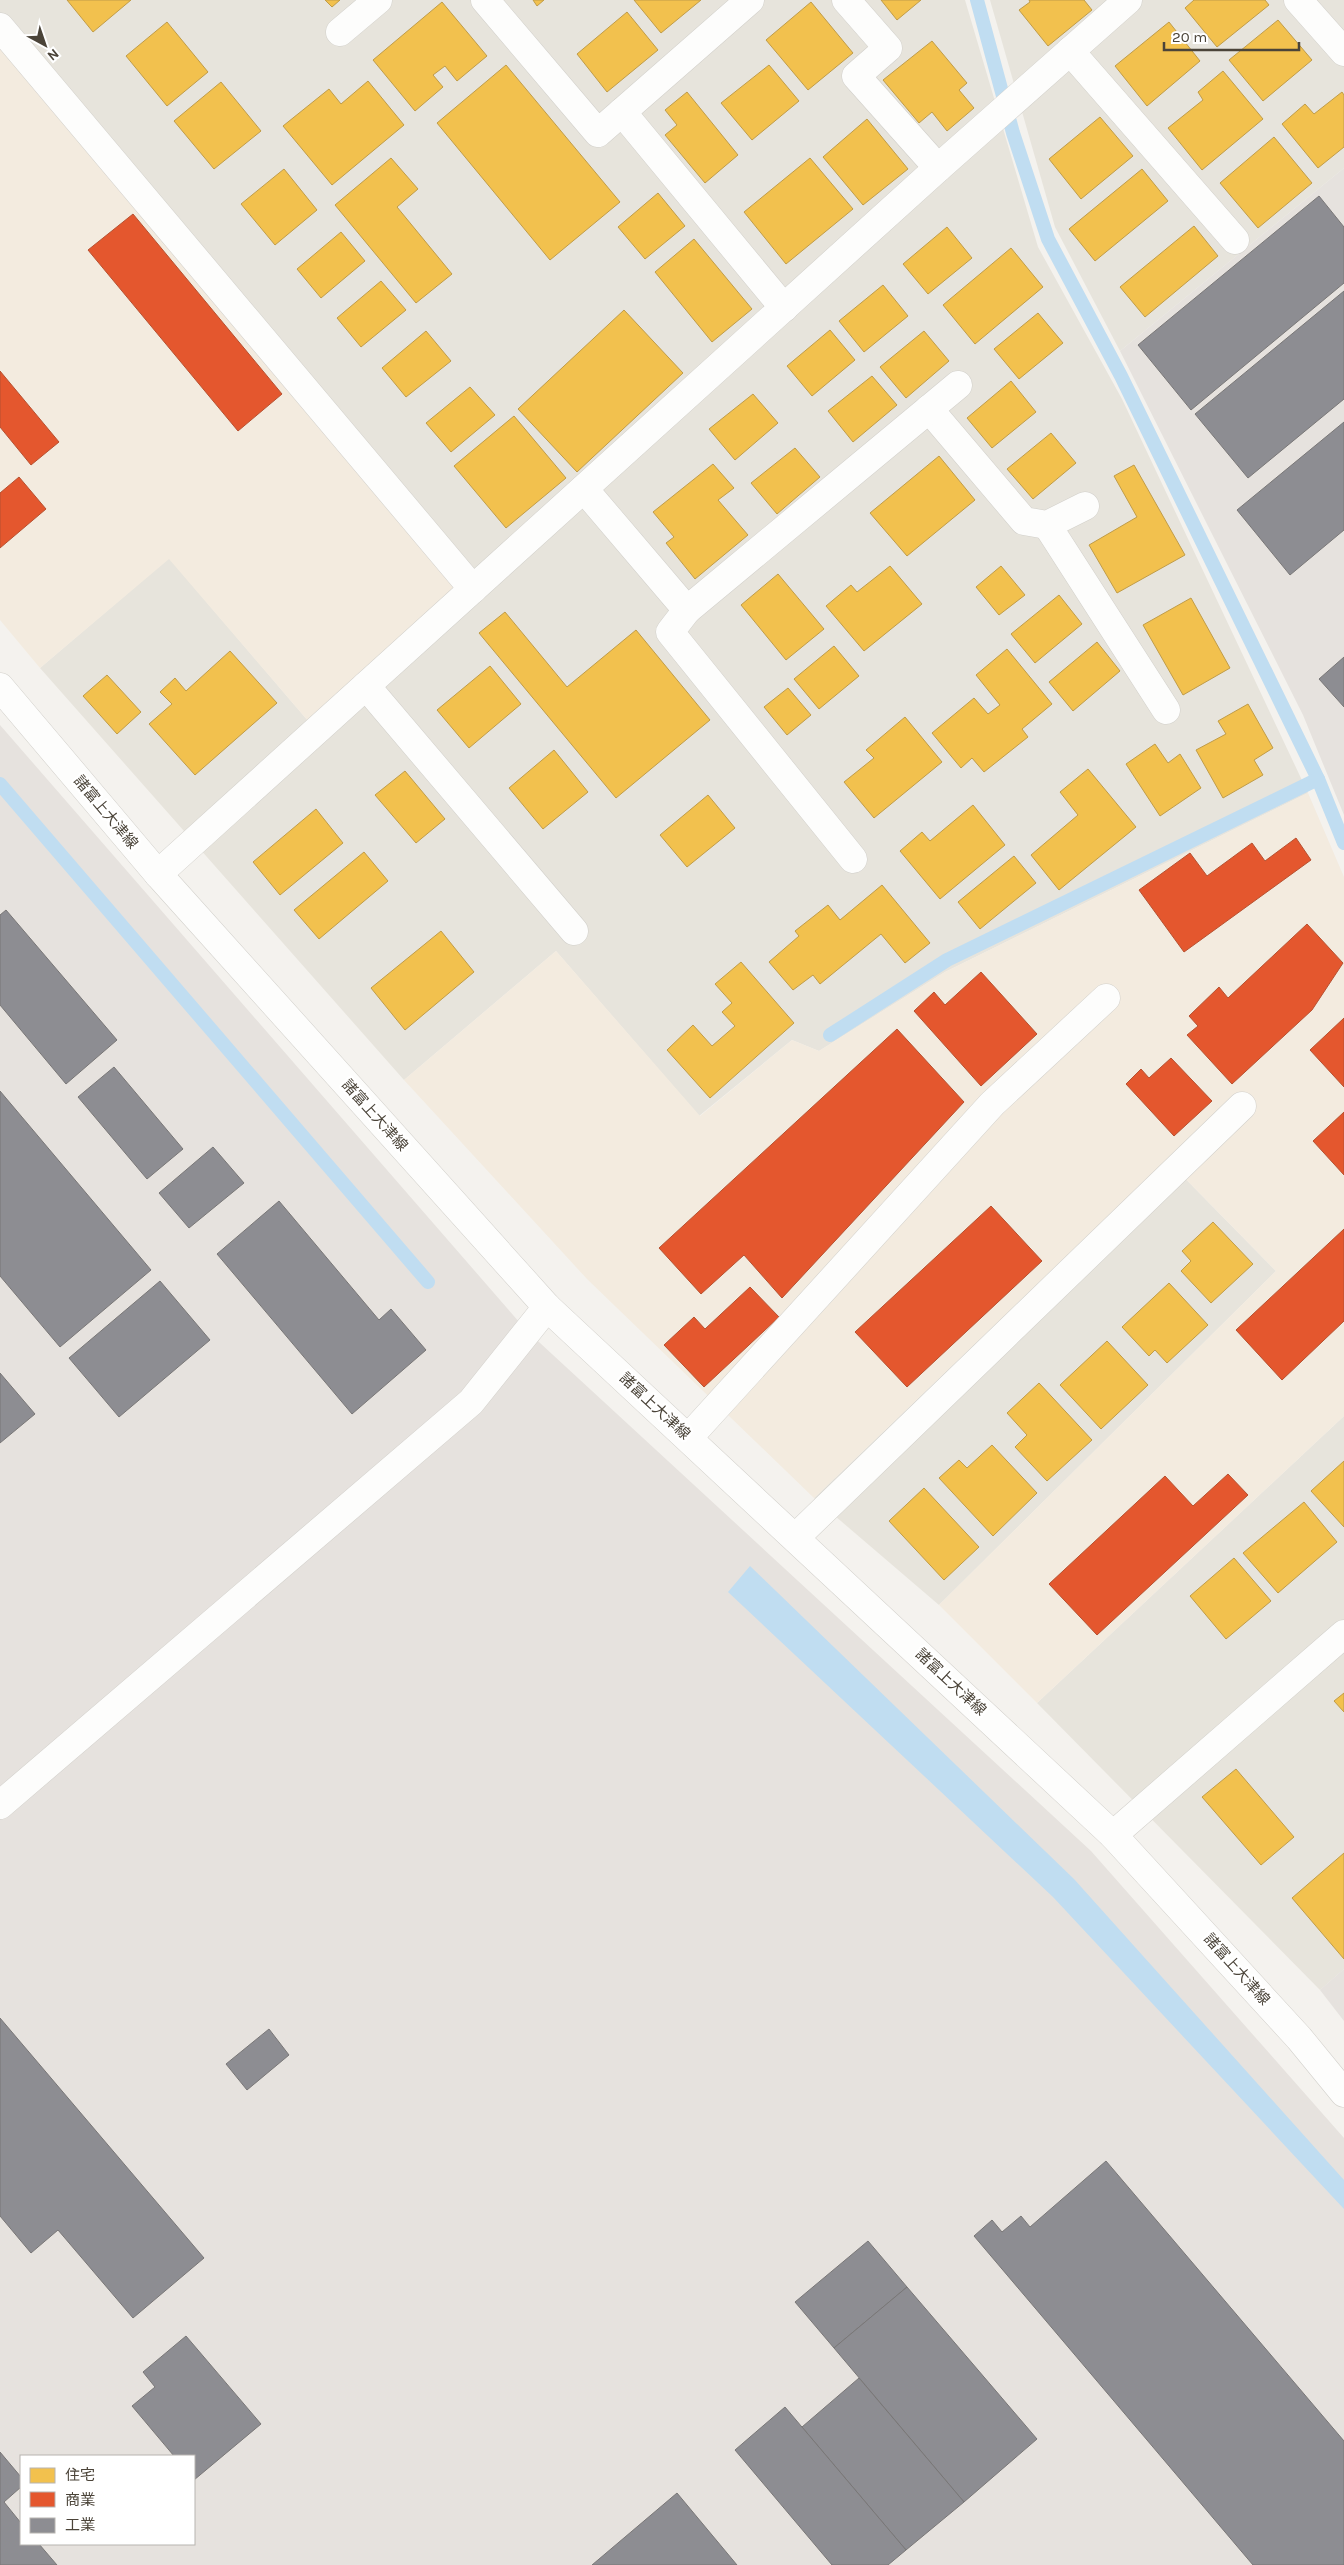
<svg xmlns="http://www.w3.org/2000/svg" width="1344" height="2565" viewBox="0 0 1344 2565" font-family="Karla,'Noto Sans JP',sans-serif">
	<rect width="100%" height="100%" fill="#f4f2ee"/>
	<!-- residential -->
	<g fill="#e7e4dc">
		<path d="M0,0H965L1038,247L1122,399L1308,793L945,972L819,1051L792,1040L699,1116L556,951L404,1080L40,668L169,558L309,722L0,41Z"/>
		<path d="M990,0H1344V168L1120,351L1055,227Z"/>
		<path d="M1167,1160L1276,1271L939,1605L814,1498Z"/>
		<path d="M1344,1416V1969L1320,1990L1037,1703Z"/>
	</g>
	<!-- commercial -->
	<g fill="#f3ebdf">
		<path d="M0,41L459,588L309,722L169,559L40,668L0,620Z"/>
		<path d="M1308,793L1344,877V1416L1037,1703L939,1605L1276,1271L1167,1160L814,1498L587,1279L404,1080L556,951L700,1116L792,1040L819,1051L945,972Z"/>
	</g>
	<!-- industrial -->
	<g fill="#e6e2de" fill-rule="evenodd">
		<path d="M1344,168V815L1303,715L1120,351Z"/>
		<path d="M0,725L527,1331L1091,1851L1344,2138V2565H0ZM21,2456H194V2544H21Z"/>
		<path d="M1344,1969V2021L1320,1990Z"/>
	</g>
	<!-- water -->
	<path fill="#c0ddf1" d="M750,1566L1074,1879L1344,2180V2209L1053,1897L728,1592Z"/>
	<!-- homes -->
	<g fill="#f2c14e" stroke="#c09c48">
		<path d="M67,0H131L93,32Z"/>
		<path d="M325,0H340L332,7Z"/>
		<path d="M533,0H544L537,6Z"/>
		<path d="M634,0H701L661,33Z"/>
		<path d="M881,0H921L897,20Z"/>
		<path d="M1029,0H1084L1092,10L1048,46L1019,10L1030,2Z"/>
		<path d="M1194,0H1265L1269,5L1217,47L1185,8Z"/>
		<path d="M442,2L487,56L457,81L445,66L433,75L443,87L415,111L373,60Z"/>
		<path d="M811,2L853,53L808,90L766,40Z"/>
		<path d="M627,12L658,50L607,92L577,54Z"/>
		<path d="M1278,20L1312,60L1263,101L1229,60Z"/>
		<path d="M167,22L208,72L167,106L126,56Z"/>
		<path d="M1169,22L1200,61L1147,106L1115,66Z"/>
		<path d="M932,41L967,83L959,90L974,108L947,131L932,112L919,123L883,80Z"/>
		<path d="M506,65L620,202L550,260L437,123Z"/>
		<path d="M769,65L799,101L752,140L721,103Z"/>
		<path d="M1223,71L1263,119L1202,170L1168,128L1203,100L1198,92Z"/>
		<path d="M368,81L404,125L332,185L283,126L329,89L341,104Z"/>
		<path d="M221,82L261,131L214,169L174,121Z"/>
		<path d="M687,92L738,155L705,183L665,135L677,125L665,110Z"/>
		<path d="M1342,92L1344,95V147L1318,168L1282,124L1305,104L1314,114Z"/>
		<path d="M1100,117L1133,156L1081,199L1049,159Z"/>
		<path d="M867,119L908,169L863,205L823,157Z"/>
		<path d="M1274,137L1312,183L1258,228L1220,183Z"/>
		<path d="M391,158L418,189L397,207L452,274L416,303L335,205Z"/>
		<path d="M810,158L853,209L786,264L744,212Z"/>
		<path d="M284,169L317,210L275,245L241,204Z"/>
		<path d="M1142,169L1168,201L1095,261L1069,229Z"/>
		<path d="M658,193L685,226L645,259L618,227Z"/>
		<path d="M1194,226L1218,256L1145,317L1120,287Z"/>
		<path d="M947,227L972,258L928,294L903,264Z"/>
		<path d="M341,232L365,261L321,298L297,269Z"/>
		<path d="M694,239L752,309L712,342L655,272Z"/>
		<path d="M1011,248L1043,287L975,344L943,305Z"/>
		<path d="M381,281L406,310L361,347L337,318Z"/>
		<path d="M883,285L908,316L864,352L839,321Z"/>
		<path d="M624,310L683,373L577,472L518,409Z"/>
		<path d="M1038,313L1063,343L1019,379L994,349Z"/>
		<path d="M830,330L855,360L812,396L787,366Z"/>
		<path d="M426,331L451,361L406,397L382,368Z"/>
		<path d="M924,331L949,361L906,398L880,367Z"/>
		<path d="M872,376L897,405L853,442L828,411Z"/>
		<path d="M1011,381L1036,412L992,448L967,418Z"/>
		<path d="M470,387L495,415L451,452L426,423Z"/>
		<path d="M753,394L778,423L735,460L709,429Z"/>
		<path d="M514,416L566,478L506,528L454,466Z"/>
		<path d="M1051,433L1076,463L1033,499L1007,469Z"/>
		<path d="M795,448L820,477L777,514L751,483Z"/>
		<path d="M939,456L975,500L907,556L870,513Z"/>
		<path d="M713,464L734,488L718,500L748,535L695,579L666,543L674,537L653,512Z"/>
		<path d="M1134,465L1185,555L1117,593L1089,545L1137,517L1114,476Z"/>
		<path d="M890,566L922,604L864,651L826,606L851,585L857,592Z"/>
		<path d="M1001,566L1025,595L999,615L976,587Z"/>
		<path d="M778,574L824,629L786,660L741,605Z"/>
		<path d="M1059,595L1082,624L1035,663L1011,634Z"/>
		<path d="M1191,598L1230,668L1183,695L1143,625Z"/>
		<path d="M505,612L567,687L636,630L710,720L616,798L479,633Z"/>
		<path d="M1097,642L1120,671L1073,711L1049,682Z"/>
		<path d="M834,646L859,676L819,709L794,679Z"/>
		<path d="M1007,649L1052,704L1022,729L1028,737L984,772L972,758L961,768L932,733L974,698L988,714L1000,705L976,675Z"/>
		<path d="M230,651L277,703L195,775L149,724L172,704L160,692L175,678L186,691Z"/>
		<path d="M490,666L521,704L469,748L437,710Z"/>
		<path d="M107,675L141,712L117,734L83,696Z"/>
		<path d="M788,688L811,715L787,735L764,707Z"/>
		<path d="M1248,704L1273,748L1254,760L1263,775L1223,798L1196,750L1226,734L1218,721Z"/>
		<path d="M905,717L942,762L874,818L844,782L874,758L866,750Z"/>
		<path d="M1155,744L1168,763L1180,754L1201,788L1160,816L1126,764Z"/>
		<path d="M554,750L588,792L543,829L509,788Z"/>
		<path d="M1088,769L1136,827L1059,890L1031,855L1078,815L1060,792Z"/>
		<path d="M405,771L445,819L416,843L375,795Z"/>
		<path d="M708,795L735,828L687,867L660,835Z"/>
		<path d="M973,805L1005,845L940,899L900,851L922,832L930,841Z"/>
		<path d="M316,809L343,843L280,895L253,862Z"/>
		<path d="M364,852L388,881L319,939L294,910Z"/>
		<path d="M1014,856L1036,883L980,929L958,902Z"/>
		<path d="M882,885L930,943L905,963L881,934L820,984L813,975L793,990L769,962L799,936L795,931L828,905L840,920Z"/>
		<path d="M441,931L474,972L405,1030L371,988Z"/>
		<path d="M741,962L794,1023L710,1098L667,1050L693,1025L712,1046L735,1026L722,1012L732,1003L715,984Z"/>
		<path d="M1213,1222L1253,1264L1211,1303L1181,1271L1191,1261L1182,1251Z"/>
		<path d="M1169,1283L1208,1325L1167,1363L1155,1350L1149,1356L1122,1327Z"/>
		<path d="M1107,1341L1148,1385L1101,1429L1060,1385Z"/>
		<path d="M1039,1383L1092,1440L1047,1481L1015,1447L1027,1435L1007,1413Z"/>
		<path d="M992,1445L1037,1493L993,1536L939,1478L959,1460L967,1468Z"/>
		<path d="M1344,1461V1527L1311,1491Z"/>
		<path d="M924,1488L979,1547L944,1580L889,1521Z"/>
		<path d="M1304,1502L1337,1542L1278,1593L1243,1553Z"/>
		<path d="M1234,1558L1271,1601L1226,1639L1190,1596Z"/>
		<path d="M1344,1693V1712L1334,1701Z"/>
		<path d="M1236,1769L1294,1837L1261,1865L1202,1797Z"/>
		<path d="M1344,1853V1959L1292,1898Z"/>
	</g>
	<!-- shops -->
	<g fill="#e4572e" stroke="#b65131">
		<path d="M133,214L282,394L238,431L88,250Z"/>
		<path d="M0,371L59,442L31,465L0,427Z"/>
		<path d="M19,477L46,509L0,548V493Z"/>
		<path d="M1296,838L1311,860L1184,952L1139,890L1190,853L1207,876L1252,843L1265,861Z"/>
		<path d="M1307,924L1343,963L1312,1010L1232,1084L1187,1035L1198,1026L1189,1016L1219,987L1228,998Z"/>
		<path d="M981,972L1037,1034L981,1086L914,1011L934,992L945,1005Z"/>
		<path d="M1344,1018V1087L1310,1050Z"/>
		<path d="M897,1029L964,1102L782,1298L744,1255L701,1294L659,1248Z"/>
		<path d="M1171,1058L1212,1101L1174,1136L1126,1084L1141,1069L1149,1078Z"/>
		<path d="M1344,1112V1175L1313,1141Z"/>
		<path d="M991,1206L1042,1261L907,1387L855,1332Z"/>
		<path d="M1344,1229V1321L1282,1380L1236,1330Z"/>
		<path d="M750,1287L779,1317L704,1387L664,1345L694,1317L705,1329Z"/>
		<path d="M1228,1474L1248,1495L1097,1635L1049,1584L1165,1476L1193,1506Z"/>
	</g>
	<!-- industry -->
	<g fill="#8d8d92" stroke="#797777">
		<path d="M1319,196L1344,227V283L1191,410L1138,345Z"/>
		<path d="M1344,291V399L1248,478L1195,414Z"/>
		<path d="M1344,422V530L1290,575L1237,510Z"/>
		<path d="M1344,657V707L1319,679Z"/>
		<path d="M6,910L117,1040L66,1084L0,1005V915Z"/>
		<path d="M114,1067L183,1149L147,1179L78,1097Z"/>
		<path d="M0,1091L151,1270L60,1347L0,1276Z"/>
		<path d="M213,1147L244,1183L189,1228L159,1193Z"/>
		<path d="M279,1201L379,1320L391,1309L426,1350L352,1414L217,1254Z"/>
		<path d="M160,1281L210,1340L119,1417L69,1358Z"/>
		<path d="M0,1373L35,1414L0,1443Z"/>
		<path d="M0,2018L204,2258L133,2318L58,2230L31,2253L0,2216Z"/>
		<path d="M269,2029L289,2055L247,2090L226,2064Z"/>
		<path d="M1106,2161L1344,2441V2565H1253L974,2236L992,2220L1002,2232L1021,2216L1030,2227Z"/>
		<path d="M868,2241L907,2287L834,2348L795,2302Z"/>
		<path d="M907,2287L1037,2439L964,2502L834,2348Z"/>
		<path d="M186,2336L261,2424L194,2480V2456H174L132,2406L155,2387L143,2372Z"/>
		<path d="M859,2378L964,2502L906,2550L802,2427Z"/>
		<path d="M785,2407L906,2550L888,2565H832L735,2450Z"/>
		<path d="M0,2452L21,2477V2487L4,2502L21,2523V2544H39L57,2565H0Z"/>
		<path d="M677,2493L737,2565H592Z"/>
	</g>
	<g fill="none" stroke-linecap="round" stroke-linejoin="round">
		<!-- stream -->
		<g stroke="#c0ddf1" stroke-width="14">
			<path d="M977,0L1013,133L1048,239L1121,376L1318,779L1344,843"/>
			<path d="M0,784L428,1282"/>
			<path d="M830,1035L947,960L1318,779"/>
		</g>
		<defs>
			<g id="minor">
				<path d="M485,0L598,133L750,0"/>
				<path d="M846,0L888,48L856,76L938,168"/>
				<path d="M1298,0L1344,52"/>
				<path d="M0,27L473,589"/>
				<path d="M340,32L378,0"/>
				<path d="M1070,51L1235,240"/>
				<path d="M622,112L784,308"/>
				<path d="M929,409L1024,521L1047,525L1085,506"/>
				<path d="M584,489L687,610L958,385"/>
				<path d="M1047,525L1166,710"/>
				<path d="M687,610L670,632L853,859"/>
				<path d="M366,686L574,931"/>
				<path d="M0,687L158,874L547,1307L1113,1835L1299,2038L1344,2093"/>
				<path d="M158,874L938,168L1128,0"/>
				<path d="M689,1437L992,1104L1106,998"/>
				<path d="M796,1537L1242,1106"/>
				<path d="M0,1805L471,1402L547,1307"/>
				<path d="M1113,1835L1344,1634"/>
			</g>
		</defs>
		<!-- minor casing -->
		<use href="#minor" stroke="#d2d0cb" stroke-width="29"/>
		<!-- minor -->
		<use href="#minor" stroke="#fdfdfc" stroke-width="28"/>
	</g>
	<g text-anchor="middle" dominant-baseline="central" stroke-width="5" stroke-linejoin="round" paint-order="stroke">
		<!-- street labels -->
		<g font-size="15" fill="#4b4439" stroke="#fff">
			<text transform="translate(106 812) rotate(50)">諸富上大津線</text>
			<text transform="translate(375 1115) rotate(48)">諸富上大津線</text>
			<text transform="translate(655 1406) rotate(43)">諸富上大津線</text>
			<text transform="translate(951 1682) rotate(43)">諸富上大津線</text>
			<text transform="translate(1237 1969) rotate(48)">諸富上大津線</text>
		</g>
	</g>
	<!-- legend -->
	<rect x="20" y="2455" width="175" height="90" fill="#ffffff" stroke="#b7b4b0"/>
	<rect x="30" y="2468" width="25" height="15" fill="#f2c14e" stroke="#b7b4b0"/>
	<text x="65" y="2480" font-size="15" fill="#4b4439">住宅</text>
	<rect x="30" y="2492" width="25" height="15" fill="#e4572e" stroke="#b7b4b0"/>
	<text x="65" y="2505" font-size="15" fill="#4b4439">商業</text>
	<rect x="30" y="2518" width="25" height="15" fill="#8d8d92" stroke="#b7b4b0"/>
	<text x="65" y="2530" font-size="15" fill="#4b4439">工業</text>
	<!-- north arrow -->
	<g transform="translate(45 45) rotate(140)" stroke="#ffffff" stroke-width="4" paint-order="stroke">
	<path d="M0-4L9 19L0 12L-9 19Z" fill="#4b4439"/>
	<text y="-8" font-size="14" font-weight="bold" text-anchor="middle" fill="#4b4439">N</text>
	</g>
	<!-- scale -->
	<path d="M1164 42v8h135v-8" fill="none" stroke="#4b4439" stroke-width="2.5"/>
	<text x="1172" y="42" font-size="15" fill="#4b4439" stroke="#ffffff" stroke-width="4" paint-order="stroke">20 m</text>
</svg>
